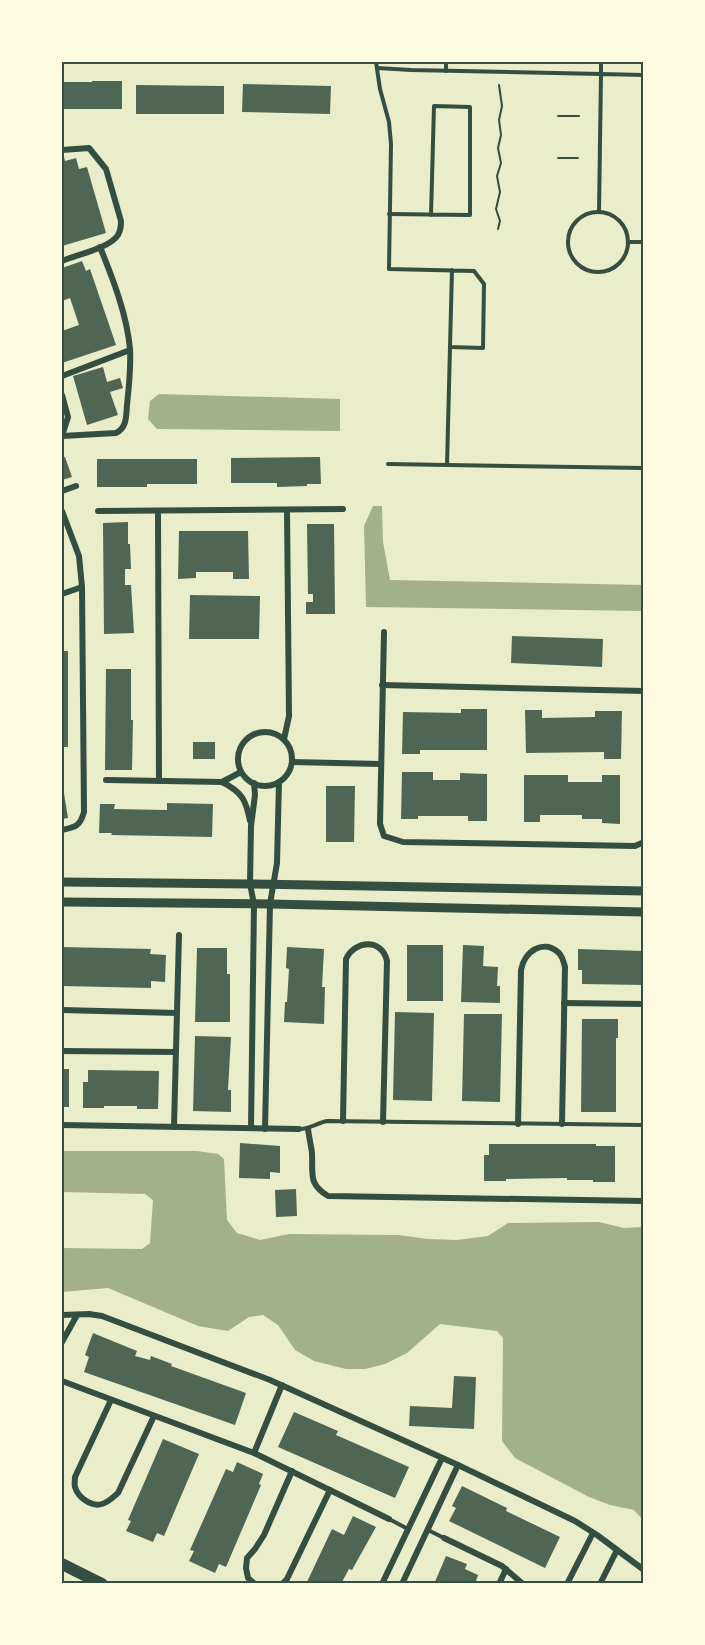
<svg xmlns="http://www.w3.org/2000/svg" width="705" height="1645" viewBox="0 0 705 1645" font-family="'DejaVu Sans',sans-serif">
	<rect width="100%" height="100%" fill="#e9edc9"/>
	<!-- water -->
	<g fill="#a3b18a">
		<path d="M159,394L340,399V431L157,429L148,419L150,401Z"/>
		<path d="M373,506H382L383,542L390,580L643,585V611L366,607L364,526Z"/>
		<path d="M62,1151H197L218,1154L224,1159L227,1220L237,1233L260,1240L289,1234L398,1235L428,1239L457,1240L488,1236L508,1223L599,1222L624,1228L643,1227V1527L642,1519L634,1510L610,1505L589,1497L515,1458L502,1441L503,1338L497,1331L440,1324L407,1353L385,1364L365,1369H346L314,1361L295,1350L278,1325L263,1315L249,1317L228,1331L198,1326L108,1288L62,1292V1248L142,1249L150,1243L153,1200L145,1194L62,1192Z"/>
	</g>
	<!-- building -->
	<g fill="#4f6655">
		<path d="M92,81H122V109H62V82H92Z"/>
		<path d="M243,84L331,86L330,114L242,112Z"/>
		<path d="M136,85L224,86V114H136Z"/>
		<path d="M64,157L65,161L76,158L79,169L87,167L106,233L62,246V158Z"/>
		<path d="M82,261L86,271L90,269L116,345L62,363V331L79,325L70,298L62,301V268Z"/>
		<path d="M103,367L107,382L120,378L123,388L110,392L118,415L87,425L73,376Z"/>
		<path d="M65,457L72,477L62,480V458Z"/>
		<path d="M320,457L321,484H307V486L277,487V483H231V458Z"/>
		<path d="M97,459H197V484H147V487H97Z"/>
		<path d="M128,522V544H130L131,569H125V585H131L134,633L104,634L103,523Z"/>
		<path d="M307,524H334L335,614H306V602H313V594H308Z"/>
		<path d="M179,531H248L249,579H233V572H196V578L178,579Z"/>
		<path d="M190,595L260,596L259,639H189Z"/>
		<path d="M512,636L603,639L602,667L511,663Z"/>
		<rect x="62" y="651" width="6" height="96"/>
		<path d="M106,669H131V720H133L132,770H105Z"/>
		<path d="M461,709H487V750H420V754H402L403,712L461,713Z"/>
		<path d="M525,710H542V718L595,717V711H622L621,759H604V752L526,753Z"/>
		<rect x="193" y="742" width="22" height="17"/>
		<path d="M402,772H433V780H460V773L487,774V821H468V816H418V819H401Z"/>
		<path d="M524,775H568V782H602V775H620V824L602,823V819H582V815H540V822H524Z"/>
		<path d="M326,786H355L354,842H326Z"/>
		<path d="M62,787H63L68,818L62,819Z"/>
		<path d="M167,803L213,804L212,837L111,835L112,833H99L100,804H115L114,809L167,810Z"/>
		<rect x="407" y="945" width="36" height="56"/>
		<path d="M463,945L484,946L483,966L498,967L497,986H500V1003L461,1002Z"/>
		<path d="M62,947L151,949L150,954L166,955L165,982L151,981V988L62,986Z"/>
		<path d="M287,947L324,949L322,987H325L324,1024L284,1022L285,1002H287L289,969L286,968Z"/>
		<path d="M197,948H227V974H230V1022H195Z"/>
		<path d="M578,949L644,951V985L582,984V970H578Z"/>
		<path d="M395,1012L434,1013L432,1101L393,1100Z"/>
		<path d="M464,1014H502L500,1102L462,1101Z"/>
		<path d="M582,1019H618V1038H616V1112H581Z"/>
		<path d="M195,1036L231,1037L228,1090H231V1112L193,1111Z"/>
		<rect x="62" y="1069" width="7" height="38"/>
		<path d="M88,1070L159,1071L158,1109H137V1106H104V1108H83V1082H88Z"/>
		<path d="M240,1143L280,1146V1173L270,1172V1179L239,1178Z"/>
		<path d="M489,1144H596V1146H615V1182H593V1180H567V1178L506,1179V1181H484V1155H489Z"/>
		<path d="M296,1189L297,1216L276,1217L275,1190Z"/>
		<path d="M93,1333L137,1351L135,1356L150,1360L151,1356L172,1364L171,1366L246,1393L235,1425L84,1372L89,1357L85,1355Z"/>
		<path d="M454,1376L476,1377L474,1429L409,1426L410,1406L452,1408Z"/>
		<path d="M294,1412L338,1431L336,1435L409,1467L395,1498L278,1447Z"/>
		<path d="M163,1439L199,1454L164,1536L157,1533L153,1542L126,1531L131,1521L128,1520Z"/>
		<path d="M237,1462L263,1474L259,1484L261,1485L226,1567L219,1564L215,1573L189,1561L194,1551L190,1550L226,1469L233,1472Z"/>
		<path d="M462,1486L507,1508L506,1511L560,1537L545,1568L449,1521L456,1508L452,1506Z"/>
		<path d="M353,1516L376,1527L352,1570L349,1569L342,1582L346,1584H306L332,1529L344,1535Z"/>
		<path d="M446,1556L467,1564L465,1569L478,1575L475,1584H434Z"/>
	</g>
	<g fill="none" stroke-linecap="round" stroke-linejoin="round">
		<!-- path -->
		<g stroke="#344e41" stroke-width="2">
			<path d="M558,116H579"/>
			<path d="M558,158H578"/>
			<path d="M498,229L500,221L496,209L500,192L497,176L501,163L498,148L501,135L499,120L502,106L499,85"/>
		</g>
		<!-- service -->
		<g stroke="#344e41" stroke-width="4">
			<path d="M376,62L380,89L389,122L391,144L389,269L474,271L484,284L483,348L450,347L452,270"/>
			<path d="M377,68L411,70L601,74V62"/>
			<path d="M446,71V62"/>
			<path d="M599,212L601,74L644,75"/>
			<circle cx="598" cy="242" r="30"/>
			<path d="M389,214L470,215V107L434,106L431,215"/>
			<path d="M629,242H644"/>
			<path d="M388,464L447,465L450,347"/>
			<path d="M447,465L644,468"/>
			<path d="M300,1129C310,1129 317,1123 327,1121L644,1125"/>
			<path d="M389,1519L408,1529"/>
			<path d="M428,1530L444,1538"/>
		</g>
		<!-- minor -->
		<g stroke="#344e41" stroke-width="6">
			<path d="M62,150L89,148L106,169L121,221C121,226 121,230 118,235C110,248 76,255 62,261"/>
			<path d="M62,376L130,350"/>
			<path d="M62,395L68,417L62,436"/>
			<path d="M62,436L116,433C127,428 126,416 127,405C129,387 131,367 130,349C127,315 113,279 100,247"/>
			<path d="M62,491L76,486"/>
			<path d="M62,511L79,556L82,587L84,812C80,826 76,827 62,830"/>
			<path d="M98,511L343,509"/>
			<path d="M158,511L159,781"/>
			<path d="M62,594L82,587"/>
			<path d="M384,632L380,824L384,836L403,842L635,846L644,842"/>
			<path d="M382,685L644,691"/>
			<circle cx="265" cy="759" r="27"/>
			<path d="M284,739L289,716L287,510"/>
			<path d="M292,762L380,764"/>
			<path d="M106,780L222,782C242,792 246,800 250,821"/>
			<path d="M222,782L241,772"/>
			<path d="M564,1003L644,1004"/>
			<path d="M62,1010L177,1013"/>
			<path d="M62,1051L176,1052"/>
			<path d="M343,1121L346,959C355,940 382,938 387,961L383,1122"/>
			<path d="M518,1124L521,970C524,952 543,938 559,953C562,956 564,963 565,967L562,1124"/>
			<path d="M62,1125L299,1129"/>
			<path d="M174,1127L179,935"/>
			<path d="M251,1128L254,904L250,884L251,826L255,795L254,783"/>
			<path d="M265,1129L270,904L277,863L279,782"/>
			<path d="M308,1129C309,1137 311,1145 312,1153C313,1174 308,1184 328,1196L644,1201"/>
			<path d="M62,1315L89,1314L102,1316L270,1380L458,1465L575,1521L597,1535L644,1570"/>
			<path d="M62,1342L77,1315"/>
			<path d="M62,1381L254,1453L389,1519"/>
			<path d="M111,1400L75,1477C75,1481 74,1484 75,1487C78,1498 92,1507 102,1504C109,1502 113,1497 118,1493L154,1416"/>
			<path d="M254,1453L282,1385"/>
			<path d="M444,1538L502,1566L523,1584"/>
			<path d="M255,1584L248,1578L246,1568L247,1558L255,1549L264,1535L292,1471"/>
			<path d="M282,1584L287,1579L330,1490"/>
			<path d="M382,1584L442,1458"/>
			<path d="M402,1584L458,1465"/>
			<path d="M499,1584L506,1569"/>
			<path d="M567,1584L593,1533"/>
			<path d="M600,1584L617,1550"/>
		</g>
		<!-- tertiary -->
		<g stroke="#344e41" stroke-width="9">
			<path d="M62,882L250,884L644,891"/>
			<path d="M62,902L270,904L644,912"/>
		</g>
		<!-- trunk -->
		<path stroke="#344e41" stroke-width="12" d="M62,1564L102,1584"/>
	</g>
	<!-- border -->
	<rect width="705" height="1645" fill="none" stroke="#fefae0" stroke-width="126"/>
	<rect x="63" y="63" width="579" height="1519" fill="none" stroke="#344e41" stroke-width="2"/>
</svg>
